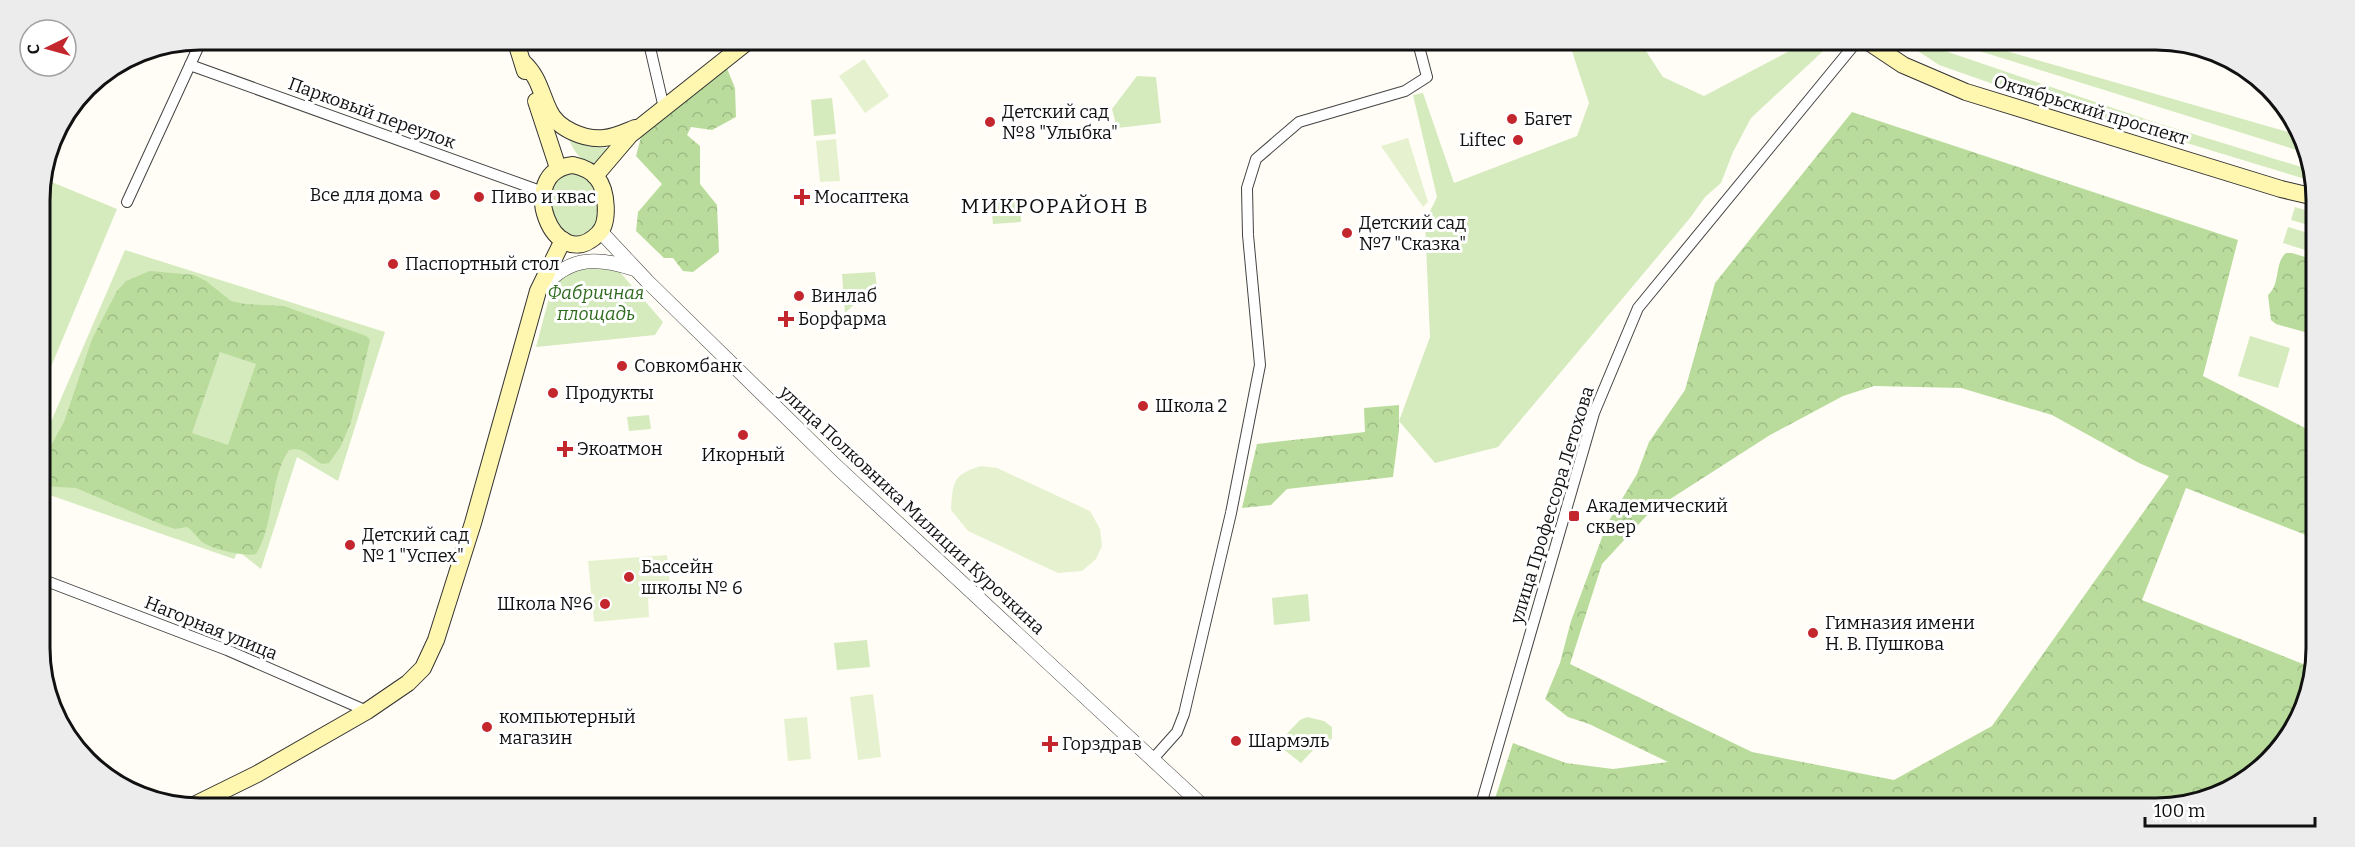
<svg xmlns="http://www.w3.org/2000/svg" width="2355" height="847" viewBox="0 0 2355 847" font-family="Bitter,serif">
	<defs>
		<pattern id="forest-crowns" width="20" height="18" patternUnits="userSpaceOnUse" patternTransform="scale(1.5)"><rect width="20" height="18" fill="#b9dc9c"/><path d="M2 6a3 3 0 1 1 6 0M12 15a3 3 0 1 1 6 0" fill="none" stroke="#9ebc85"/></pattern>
	</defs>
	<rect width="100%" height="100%" fill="#fffdf5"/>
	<!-- grass -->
	<g fill="#d5ebbd">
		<path d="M1568,39H1638L1663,77L1704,96L1812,39L1835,40L1751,118L1733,152L1721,183L1705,197L1690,218L1498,447L1435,463L1399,421L1430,337L1425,222L1437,197L1413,95L1423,93L1454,183L1577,136L1589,103Z"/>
		<path d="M1900,39H1910L2151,121L2311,170L2315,182L1999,86L1939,65Z"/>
		<path d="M1950,39H1964L2295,134L2303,152L1976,50Z"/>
		<path d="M1137,76L1156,77L1161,123L1117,128L1112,109Z"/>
		<path d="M832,98L836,134L814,136L811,100Z"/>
		<path d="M568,137C583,147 597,148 614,148C594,174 578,163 568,137Z"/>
		<path d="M573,173C601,176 599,205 596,226L581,236L566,234L554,219L550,192L558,178Z"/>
		<path d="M42,178L117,209L40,393L39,188Z"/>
		<path d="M1020,200L1021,222L993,224L991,202Z"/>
		<path d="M2295,207L2315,213V227L2291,220Z"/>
		<path d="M2288,227L2315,235V253L2283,243Z"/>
		<path d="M125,250L385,332L338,481L297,457L261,569L238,551L234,559L41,492V445Z"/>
		<path d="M588,265L618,270L663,322L655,335L536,347L553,283L566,273Z"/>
		<path d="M875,272L877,287L865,294L845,313L842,274Z"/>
		<path d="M2250,336L2290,348L2278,388L2238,376Z"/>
		<path d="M649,415L651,429L629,431L627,417Z"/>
		<path d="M1308,594L1310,621L1274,625L1272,598Z"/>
		<path d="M867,640L870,667L837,670L834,643Z"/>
		<path d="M1307,717L1324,721L1332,727V738L1325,749H1314L1301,763L1277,744L1300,720Z"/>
	</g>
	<!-- forest -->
	<g fill="url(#forest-crowns)" fill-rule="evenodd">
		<path d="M726,66L735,88L736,117L712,130L691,127L687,135L700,146V184L717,205L719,252L693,272L683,271L673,258H664L636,231L638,212L662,184L636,156L642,133Z"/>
		<path d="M1852,112L2238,240L2203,376L2315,433L2316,539L2186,488L2142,600L2313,668L2308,699L2254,775L2166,808H1492L1513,743L1566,763L1613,769L1668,762L1589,724L1568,717L1545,699L1560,663L1571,621L1607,524L1637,474L1649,442L1685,390L1715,283ZM1874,386L1961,388L2052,415L2139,463L2169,476L1992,726L1894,780L1752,752L1570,664L1602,564L1650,512L1770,435L1843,396Z"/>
		<path d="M2286,253H2292L2315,260V335L2276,324L2271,320L2268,295C2281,284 2274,263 2286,253Z"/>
		<path d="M150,271L194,275L206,281L231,301L245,304L284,306L366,336L370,340L351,422L341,446L329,463L322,464C310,458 303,445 289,450C270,476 274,526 256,554C245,557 210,549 201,541C196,536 193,531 187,527L175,529L163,525L76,488L41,486V463L64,422L92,339L117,291L126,281ZM220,352L256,364L228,445L192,433Z"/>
		<path d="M1399,405V430L1393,477L1287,489L1271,505L1242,508L1257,444L1365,432L1364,408Z"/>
	</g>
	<!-- pitch -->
	<g fill="#e6f2cf">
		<path d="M864,59L889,96L865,113L839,76Z"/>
		<path d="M1408,138L1428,202L1423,207L1381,146Z"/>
		<path d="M836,139L840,181L820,182L816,141Z"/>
		<path d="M981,466L997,468L1090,511L1100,529L1102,546L1096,559L1082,571L1058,573L968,531L951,510C953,482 952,475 981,466Z"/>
		<path d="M667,555L671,596L648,598L649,617L594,622L588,561Z"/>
		<path d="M873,694L881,757L858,760L850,697Z"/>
		<path d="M807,717L811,759L788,761L784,719Z"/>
		<path d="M826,799L827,808H799V801Z"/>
	</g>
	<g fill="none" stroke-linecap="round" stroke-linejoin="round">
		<defs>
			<g id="minor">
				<path d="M648,39L664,108"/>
				<path d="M190,65L543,192"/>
				<path d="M127,202L202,39"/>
				<path d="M41,579L227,650L367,711"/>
				<path d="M1152,760L1177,732L1184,714L1231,513L1260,365L1248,235L1247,188L1256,159L1299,122L1405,91L1427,77L1417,39"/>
				<path d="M1480,808L1594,413L1638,308L1859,39"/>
			</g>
			<g id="tertiary">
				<path d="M601,232L647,281L837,467L1205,808"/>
				<path d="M545,285C571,256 599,257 634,269"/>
			</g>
			<g id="secondary">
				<path d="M515,39L525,71"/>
				<path d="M1864,39L1903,65L1966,92L2281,189L2315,197"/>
				<path d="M523,62C539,77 540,91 549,110C557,129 585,140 604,138C615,137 625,132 635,128"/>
				<path d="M536,101L558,168"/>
				<path d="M573,165C582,167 591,170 597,178C607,190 610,223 598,234C554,278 513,171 573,165Z"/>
				<path d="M595,176L630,135L751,39"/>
				<path d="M190,807L257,774L367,711L408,683L423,668L436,640L473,523L538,291L563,240"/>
			</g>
		</defs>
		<!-- minor casing -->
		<use href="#minor" stroke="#444" stroke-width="12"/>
		<!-- tertiary casing -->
		<use href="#tertiary" stroke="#444" stroke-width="15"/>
		<!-- secondary casing -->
		<use href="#secondary" stroke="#333" stroke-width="18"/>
		<!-- minor -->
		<use href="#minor" stroke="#fff" stroke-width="10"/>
		<!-- tertiary -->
		<use href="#tertiary" stroke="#fff" stroke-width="14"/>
		<!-- secondary -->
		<use href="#secondary" stroke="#fff6b0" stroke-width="16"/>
	</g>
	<!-- markers -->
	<g fill="#c4262e" stroke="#fff" stroke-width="2">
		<circle cx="1512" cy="119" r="6"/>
		<circle cx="990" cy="122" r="6"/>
		<circle cx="1518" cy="140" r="6"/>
		<circle cx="435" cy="195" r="6"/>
		<circle cx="479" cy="197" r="6"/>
		<path d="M799 188h6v6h6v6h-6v6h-6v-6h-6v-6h6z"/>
		<circle cx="1347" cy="233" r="6"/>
		<circle cx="393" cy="264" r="6"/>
		<circle cx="799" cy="296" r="6"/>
		<path d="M783 310h6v6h6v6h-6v6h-6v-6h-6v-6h6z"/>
		<circle cx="622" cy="366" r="6"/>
		<circle cx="553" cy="393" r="6"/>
		<circle cx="1143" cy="406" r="6"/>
		<circle cx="743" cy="435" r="6"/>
		<path d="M562 440h6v6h6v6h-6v6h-6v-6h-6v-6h6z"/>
		<rect x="1568" y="510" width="12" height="12" rx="3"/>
		<circle cx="350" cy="545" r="6"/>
		<circle cx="629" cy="577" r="6"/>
		<circle cx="605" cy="604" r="6"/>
		<circle cx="1813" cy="633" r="6"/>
		<circle cx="487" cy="727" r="6"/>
		<circle cx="1236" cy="741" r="6"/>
		<path d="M1047 735h6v6h6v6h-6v6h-6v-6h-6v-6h6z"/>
	</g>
	<g text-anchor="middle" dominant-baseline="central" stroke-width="6" stroke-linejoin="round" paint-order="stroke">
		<!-- street labels -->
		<g font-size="18" fill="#111" stroke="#fff">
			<text transform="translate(2091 110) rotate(17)">Октябрьский проспект</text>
			<text transform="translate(372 113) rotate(20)">Парковый переулок</text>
			<text transform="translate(1552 505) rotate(-73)">улица Профессора Летохова</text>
			<text transform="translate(912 510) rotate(43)">улица Полковника Милиции Курочкина</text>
			<text transform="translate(211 628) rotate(22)">Нагорная улица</text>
		</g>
		<!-- poi labels -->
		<g font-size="18" fill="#111" stroke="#fff" text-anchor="start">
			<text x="1002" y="112">Детский сад<tspan x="1002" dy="21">№8 "Улыбка"</tspan></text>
			<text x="1524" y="119">Багет</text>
			<text x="1506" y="140" text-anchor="end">Liftec</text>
			<text x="423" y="195" text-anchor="end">Все для дома</text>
			<text x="491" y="197">Пиво и квас</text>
			<text x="814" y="197">Мосаптека</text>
			<text x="1359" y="223">Детский сад<tspan x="1359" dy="21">№7 "Сказка"</tspan></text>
			<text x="405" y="264">Паспортный стол</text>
			<text x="811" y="296">Винлаб</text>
			<text x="798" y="319">Борфарма</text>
			<text x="634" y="366">Совкомбанк</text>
			<text x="565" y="393">Продукты</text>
			<text x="1155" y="406">Школа 2</text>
			<text x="577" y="449">Экоатмон</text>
			<text x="743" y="455" text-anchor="middle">Икорный</text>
			<text x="1586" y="506">Академический<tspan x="1586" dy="21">сквер</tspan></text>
			<text x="362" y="535">Детский сад<tspan x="362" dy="21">№ 1 "Успех"</tspan></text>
			<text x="641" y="567">Бассейн<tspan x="641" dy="21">школы № 6</tspan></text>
			<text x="593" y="604" text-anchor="end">Школа №6</text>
			<text x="1825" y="623">Гимназия имени<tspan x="1825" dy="21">Н. В. Пушкова</tspan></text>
			<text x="499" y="717">компьютерный<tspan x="499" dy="21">магазин</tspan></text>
			<text x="1248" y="741">Шармэль</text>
			<text x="1062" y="744">Горздрав</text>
		</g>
		<!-- park labels -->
		<g font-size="18" font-style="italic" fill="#2f6b1f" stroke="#fff">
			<text x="596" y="293">Фабричная<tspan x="596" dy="21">площадь</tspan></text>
		</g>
		<!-- quarter labels -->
		<g font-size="21" letter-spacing="1.5" fill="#111" stroke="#fff">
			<text x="1055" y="206">МИКРОРАЙОН В</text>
		</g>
	</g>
	<!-- crop -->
	<path d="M0 0H2355V847H0ZM200 50H2156A150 150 0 0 1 2306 200V648A150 150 0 0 1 2156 798H200A150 150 0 0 1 50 648V200A150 150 0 0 1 200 50Z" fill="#ececec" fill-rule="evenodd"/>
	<path fill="none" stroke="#111" stroke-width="3" d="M200 50H2156A150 150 0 0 1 2306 200V648A150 150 0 0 1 2156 798H200A150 150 0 0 1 50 648V200A150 150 0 0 1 200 50Z"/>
	<!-- north arrow -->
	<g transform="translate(48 48) rotate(265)"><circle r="28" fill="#ffffff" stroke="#a0a0a0" stroke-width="1.5"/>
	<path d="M0-4.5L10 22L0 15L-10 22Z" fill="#c4262e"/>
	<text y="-9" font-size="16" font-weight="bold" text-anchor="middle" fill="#111111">С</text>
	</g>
	<!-- scale -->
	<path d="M2145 817v9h170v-9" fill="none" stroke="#111111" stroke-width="3"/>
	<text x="2154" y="817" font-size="18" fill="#111111" stroke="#ffffff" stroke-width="4.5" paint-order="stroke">100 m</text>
</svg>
